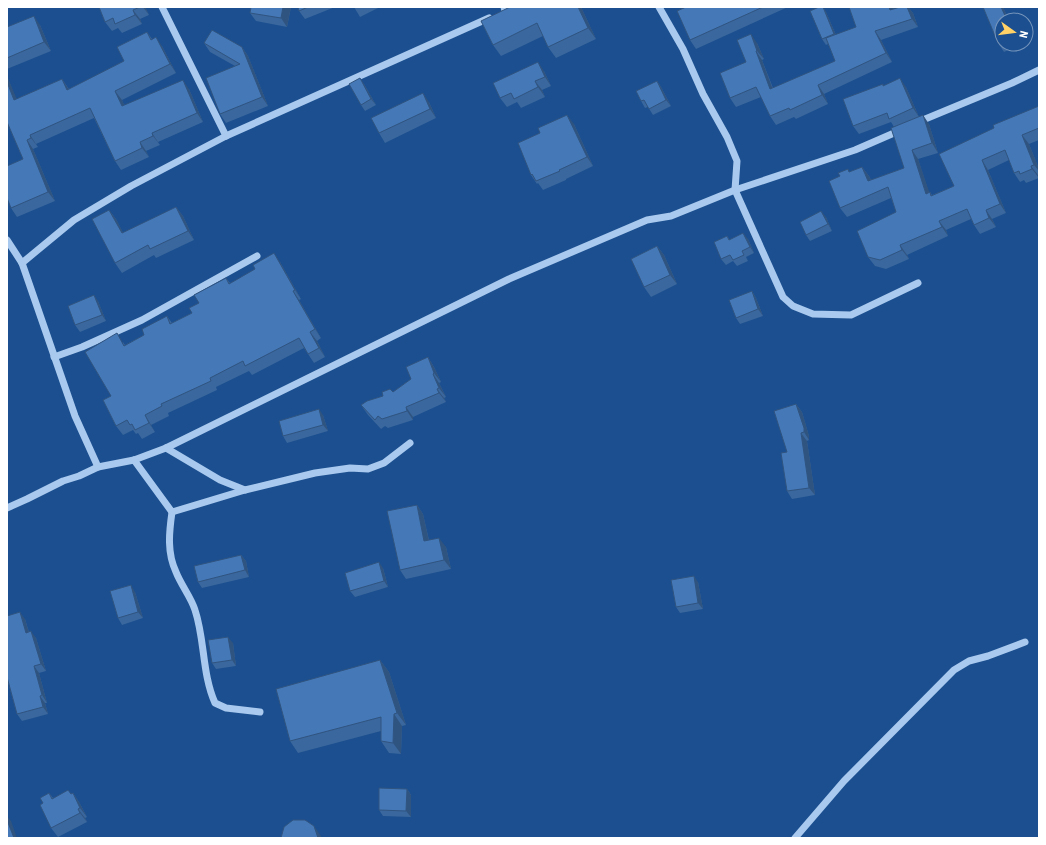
<svg xmlns="http://www.w3.org/2000/svg" width="1046" height="845" viewBox="0 0 1046 845" font-family="'Roboto Condensed',sans-serif">
	<rect width="100%" height="100%" fill="#1b4f8f"/>
	<g fill="none" stroke-linecap="round" stroke-linejoin="round">
		<!-- minor -->
		<g stroke="#a9c9ee" stroke-width="7">
			<path d="M162,7L226,136"/>
			<path d="M504,7L505,11"/>
			<path d="M659,7L683,49L703,94L727,137L737,161L735,190L783,297L793,306L813,314L851,315L918,283"/>
			<path d="M918,122L1012,83L1039,70"/>
			<path d="M7,240L22,263L75,416L98,467L134,460L166,448L509,279L647,220L671,216L735,190L855,150L901,130"/>
			<path d="M22,263L74,220L131,186L226,136L489,18"/>
			<path d="M54,357L82,347L142,320L257,256"/>
			<path d="M166,448L220,480L245,490"/>
			<path d="M134,460L172,512L245,490L315,473L350,468L368,469L384,463L410,443"/>
			<path d="M7,508L27,499L63,481L79,476L98,467"/>
			<path d="M172,512C169,533 167,553 176,572C181,585 191,597 195,610C205,640 202,674 215,703L226,708L260,712"/>
			<path d="M795,838L844,781L954,670L969,661L988,656L1025,642"/>
		</g>
	</g>
	<!-- wall -->
	<g fill="#3a679d">
		<path d="M99,7H145L149,15L140,19L142,24L122,33L118,28L112,31L105,22Z"/>
		<path d="M251,7H291L287,27L256,21L250,13Z"/>
		<path d="M298,7H335L305,19L299,11Z"/>
		<path d="M354,7H380L360,17Z"/>
		<path d="M581,7L596,39L556,58L548,47L543,36L501,56L493,45L481,21Z"/>
		<path d="M686,7H788L696,49L690,40Z"/>
		<path d="M819,7H823L826,12L836,35L856,27L849,7H893L894,9L900,7H908L913,13L918,27L881,40L892,62L824,94L828,104L796,119L794,117L776,125L770,116L761,97L736,107L730,98L746,62L757,43L764,59L762,60L773,88L835,61L828,44L826,45L822,39Z"/>
		<path d="M983,7H1003L1009,20H1002V44H1019L1020,45L1004,52L998,43Z"/>
		<path d="M40,25L51,51L7,69V27Z"/>
		<path d="M147,32L152,39L162,46L176,73L122,100L124,105L189,89L203,122L158,142L160,145L146,151L149,157L121,170L115,161L94,118L36,144L38,147L33,149L55,201L17,217L11,208L23,159L7,122V76L16,99L62,79L69,89L124,61Z"/>
		<path d="M204,43L242,47L248,56L268,106L226,123L220,114L235,66L210,52Z"/>
		<path d="M544,71L551,86L542,90L545,97L521,108L517,102L507,107L500,98Z"/>
		<path d="M657,81L661,87L671,106L653,115L648,107L645,108L641,101Z"/>
		<path d="M364,84L376,105L365,111L361,105Z"/>
		<path d="M883,85L906,87L919,117L929,124L938,153L918,159L929,193L930,192L932,195L954,186L994,128L1039,106V140L1029,144L1039,169V174L1038,175L1039,178L1026,183L1024,180L1020,182L1014,173L1009,160L988,170L1006,213L992,219L996,227L980,234L974,225L971,219L946,230L948,236L907,255L909,259L886,269L875,266L868,257L896,212L891,198L847,217L840,208L850,172L862,167L869,176L871,180L904,168L894,127L891,122L859,134L853,126Z"/>
		<path d="M429,102L436,118L385,143L379,133Z"/>
		<path d="M574,124L593,166L566,179V180L543,190L538,183L537,184L531,175Z"/>
		<path d="M176,207L183,216L194,240L156,258L154,255L122,273L115,263L109,210L116,219L123,233Z"/>
		<path d="M826,217L832,231L810,241L806,235Z"/>
		<path d="M727,236L730,240L748,239L754,253L746,257L748,261L737,266L733,261L726,265L721,259Z"/>
		<path d="M657,246L664,255L677,284L651,297L644,287Z"/>
		<path d="M280,262L301,299L299,300L321,338L317,341L325,357L314,363L304,348L252,375L249,371L216,387L217,390L168,413L169,416L151,425L155,432L142,439L138,433L136,434L133,430L123,435L116,426L111,396L123,342L125,345L144,335L167,316L172,323L192,313L199,303L226,278L230,283Z"/>
		<path d="M752,291L756,298L763,316L740,324L736,318Z"/>
		<path d="M98,301L106,321L80,332L75,325Z"/>
		<path d="M428,357L434,367L441,382L439,383L446,397L444,398L446,402L413,417V420L388,428L385,426L381,429L368,415L361,405L393,392L411,379Z"/>
		<path d="M796,404L802,412L809,436V440L807,441L815,495L792,499L787,491V452Z"/>
		<path d="M323,415L328,431L287,443L283,436Z"/>
		<path d="M417,505L423,514L429,540L446,547L451,569L406,579L400,570Z"/>
		<path d="M241,555L246,561L249,577L202,588L198,582Z"/>
		<path d="M383,568L388,587L355,597L350,591Z"/>
		<path d="M698,582L703,609L680,613L676,607Z"/>
		<path d="M135,592L143,618L122,625L118,618Z"/>
		<path d="M7,616L25,619L29,632L36,638L46,671L39,673L47,703H45L48,714L22,721L17,714L8,682L7,683Z"/>
		<path d="M233,643L236,666L216,669L212,663Z"/>
		<path d="M380,660L389,672L406,725L402,726L401,754L389,753L381,741V731L298,753L290,741Z"/>
		<path d="M407,789L411,795V817L383,816L379,810Z"/>
		<path d="M49,793L53,798L73,793L79,802L87,817L85,818L87,822L58,837L51,828L43,803Z"/>
	</g>
	<!-- shaded-wall -->
	<g fill="#305480">
		<path d="M143,7H145L149,15Z"/>
		<path d="M283,7H291L287,27L281,18Z"/>
		<path d="M578,7H581L596,39L588,28Z"/>
		<path d="M823,7L826,12L838,40L834,34Z"/>
		<path d="M889,7H893L897,19L890,10Z"/>
		<path d="M907,7H908L913,13L918,27L912,19Z"/>
		<path d="M1001,7H1003L1009,20H1007Z"/>
		<path d="M133,10L140,19L142,24L135,15Z"/>
		<path d="M34,16L40,25L51,51L44,42Z"/>
		<path d="M875,31L881,40L892,62L886,53Z"/>
		<path d="M751,34L757,43L764,59L757,51Z"/>
		<path d="M156,37L162,46L176,73L170,64Z"/>
		<path d="M242,47L248,56L268,106L262,97Z"/>
		<path d="M756,51L762,60L776,98L770,89Z"/>
		<path d="M538,62L544,71L551,86L545,77Z"/>
		<path d="M7,76L21,109L14,100L7,82Z"/>
		<path d="M360,78L364,84L376,105L371,99Z"/>
		<path d="M900,78L906,87L919,117L913,108Z"/>
		<path d="M62,79L68,88L73,99L67,90Z"/>
		<path d="M183,80L189,89L203,122L197,113Z"/>
		<path d="M535,81L542,90L545,97L538,87Z"/>
		<path d="M657,81L661,87L671,106L666,100Z"/>
		<path d="M818,85L824,94L828,104L822,95Z"/>
		<path d="M115,91L122,100L129,115L122,106Z"/>
		<path d="M423,93L429,102L436,118L430,109Z"/>
		<path d="M567,115L574,124L593,166L587,157Z"/>
		<path d="M923,115L929,124L938,153L932,143Z"/>
		<path d="M152,133L160,145L153,136Z"/>
		<path d="M30,135L38,147L31,138Z"/>
		<path d="M1022,135L1029,144L1039,169V171L1034,165Z"/>
		<path d="M27,140L33,149L55,201L48,192Z"/>
		<path d="M140,142L146,151L149,157L142,148Z"/>
		<path d="M912,150L918,159L933,203L926,194Z"/>
		<path d="M982,160L988,170L1006,213L1000,204Z"/>
		<path d="M1031,166L1038,175L1039,178L1032,169Z"/>
		<path d="M862,167L869,176L875,190L868,181Z"/>
		<path d="M176,207L183,216L194,240L188,231Z"/>
		<path d="M109,210L116,219L128,242L122,233Z"/>
		<path d="M986,210L992,219L996,227L989,218Z"/>
		<path d="M821,211L826,217L832,231L828,224Z"/>
		<path d="M939,221L946,230L948,236L942,227Z"/>
		<path d="M743,233L748,239L754,253L750,247Z"/>
		<path d="M900,245L907,255L909,259L902,250Z"/>
		<path d="M657,246L664,255L677,284L670,275Z"/>
		<path d="M274,253L280,262L301,299L295,290Z"/>
		<path d="M293,291L299,300L321,338L315,329Z"/>
		<path d="M752,291L756,298L763,316L758,309Z"/>
		<path d="M94,295L98,301L106,321L102,315Z"/>
		<path d="M310,332L317,341L325,357L319,348Z"/>
		<path d="M428,357L434,367L441,382L434,373Z"/>
		<path d="M433,374L439,383L446,397L439,388Z"/>
		<path d="M437,389L444,398L446,402L439,393Z"/>
		<path d="M796,404L802,412L809,436V440L804,432Z"/>
		<path d="M406,407L413,417V420L407,411Z"/>
		<path d="M319,409L323,415L328,431L323,425Z"/>
		<path d="M145,415L151,425L155,432L149,423Z"/>
		<path d="M801,433L807,441L815,495L809,488Z"/>
		<path d="M417,505L423,514L431,550L424,541Z"/>
		<path d="M439,538L446,547L451,569L444,560Z"/>
		<path d="M241,555L246,561L249,577L245,570Z"/>
		<path d="M379,562L383,568L388,587L384,581Z"/>
		<path d="M694,576L698,582L703,609L698,603Z"/>
		<path d="M131,585L135,592L143,618L138,612Z"/>
		<path d="M20,612L25,619L31,640L26,633Z"/>
		<path d="M31,631L36,638L46,671L41,664Z"/>
		<path d="M228,637L233,643L236,666L232,660Z"/>
		<path d="M380,660L389,672L406,725L397,713Z"/>
		<path d="M34,666L39,673L47,703L42,695Z"/>
		<path d="M40,696L45,703L48,714L43,707Z"/>
		<path d="M394,714L402,726L401,754L393,743Z"/>
		<path d="M407,789L411,795V817L406,811Z"/>
		<path d="M73,793L79,802L87,817L80,808Z"/>
		<path d="M78,809L85,818L87,822L80,813Z"/>
		<path d="M7,816L11,821L17,838H14L7,820Z"/>
		<path d="M314,826L321,836V838H318Z"/>
	</g>
	<!-- building -->
	<g fill="#4478b7" stroke="#305480">
		<path d="M99,7H140L133,10L135,15L115,24L113,18L105,22Z"/>
		<path d="M251,7H283L281,18L250,13Z"/>
		<path d="M298,7H308L299,11Z"/>
		<path d="M510,7H578L588,28L548,47L537,23L493,45L481,21Z"/>
		<path d="M686,7H763L690,40L677,11Z"/>
		<path d="M819,7H823L834,34L822,39L810,11Z"/>
		<path d="M849,7H889L890,10L900,7H907L912,19L875,31L886,53L818,85L822,95L790,110L789,108L770,116L756,87L730,98L720,73L746,62L737,40L751,34L757,51H756L770,89L835,61L826,38L856,27Z"/>
		<path d="M983,7H1001L1007,20H1002V41L998,43Z"/>
		<path d="M34,16L44,42L7,58V27Z"/>
		<path d="M212,30L242,47L262,97L220,114L206,78L240,64L204,43Z"/>
		<path d="M147,32L151,40L156,37L170,64L115,91L122,106L183,80L197,113L152,133L153,136L140,142L142,148L115,161L90,108L30,135L31,138L27,140L48,192L11,208L7,198V166L23,159L7,122V82L14,100L62,79L67,90L124,61L117,47Z"/>
		<path d="M538,62L545,77L535,81L538,87L514,99L511,93L500,98L493,83Z"/>
		<path d="M360,78L371,99L361,105L349,84Z"/>
		<path d="M900,78L913,108L889,119L887,113L853,126L843,99L883,84V86Z"/>
		<path d="M657,81L666,100L649,109L644,100L641,101L636,91Z"/>
		<path d="M423,93L430,109L379,133L371,118Z"/>
		<path d="M1039,106V128L1022,135L1034,165L1031,166L1032,169L1020,174L1019,171L1014,173L1005,150L982,160L1000,204L986,210L989,218L974,225L967,209L939,221L942,227L900,245L902,250L880,260L868,257L857,231L896,212L888,187L840,208L829,181L840,176L838,173L848,169L849,172L862,167L868,181L904,168L891,128L923,115L932,143L912,150L926,194L930,192L931,196L954,186L939,154L994,128L993,125Z"/>
		<path d="M567,115L587,157L559,170L560,171L536,181L532,174L531,175L518,143L540,133L538,128Z"/>
		<path d="M176,207L188,231L150,249L148,245L115,263L92,219L109,210L122,233Z"/>
		<path d="M821,211L828,224L806,235L800,222Z"/>
		<path d="M743,233L750,247L742,251L744,255L733,260L730,255L721,259L714,242L727,236L729,240Z"/>
		<path d="M657,246L670,275L644,287L631,259Z"/>
		<path d="M274,253L295,290L293,291L315,329L310,332L319,348L308,354L299,338L245,366L243,361L210,378L211,381L161,404L162,406L145,415L149,423L135,430L132,424L130,425L127,420L116,426L103,400L111,396L85,352L117,333L124,346L144,335L142,329L167,316L170,324L192,313L189,308L199,303L194,295L226,278L229,284L255,269L253,265Z"/>
		<path d="M752,291L758,309L736,318L729,300Z"/>
		<path d="M94,295L102,315L75,325L68,306Z"/>
		<path d="M428,357L434,373L433,374L439,388L437,389L439,393L406,407L407,411L382,419L378,416L375,420L361,405L367,401L383,396L382,392L390,389L393,392L411,379L406,367Z"/>
		<path d="M796,404L804,428V432L801,433L809,488L787,491L781,453L787,452L774,411Z"/>
		<path d="M319,409L323,425L283,436L279,421Z"/>
		<path d="M417,505L424,541L439,538L444,560L400,570L387,511Z"/>
		<path d="M241,555L245,570L198,582L194,566Z"/>
		<path d="M379,562L384,581L350,591L345,573Z"/>
		<path d="M694,576L698,603L676,607L671,580Z"/>
		<path d="M131,585L138,612L118,618L110,591Z"/>
		<path d="M20,612L26,633L31,631L41,664L34,666L42,695L40,696L43,707L17,714L7,677V616Z"/>
		<path d="M228,637L232,660L212,663L208,640Z"/>
		<path d="M380,660L397,713L394,714L393,743L381,741V717L290,741L276,689Z"/>
		<path d="M379,788L407,789L406,811L379,810Z"/>
		<path d="M68,790L71,794L73,793L80,808L78,809L80,813L51,828L40,805L43,803L40,798L49,793L52,799Z"/>
		<path d="M7,820L14,838H7Z"/>
		<path d="M293,820H305L314,826L318,838H281L284,827Z"/>
	</g>
	<!-- border -->
	<rect width="1046" height="845" fill="none" stroke="#ffffff" stroke-width="16"/>
	<!-- north arrow -->
	<g transform="translate(1014 32) rotate(104)"><circle r="19" fill="#1b4f8f" stroke="#7695bc"/>
	<path d="M0-3L7 15L0 10L-7 15Z" fill="#ffd166"/>
	<text y="-6" font-size="11" font-weight="bold" text-anchor="middle" fill="#ffffff">N</text>
	</g>
</svg>
